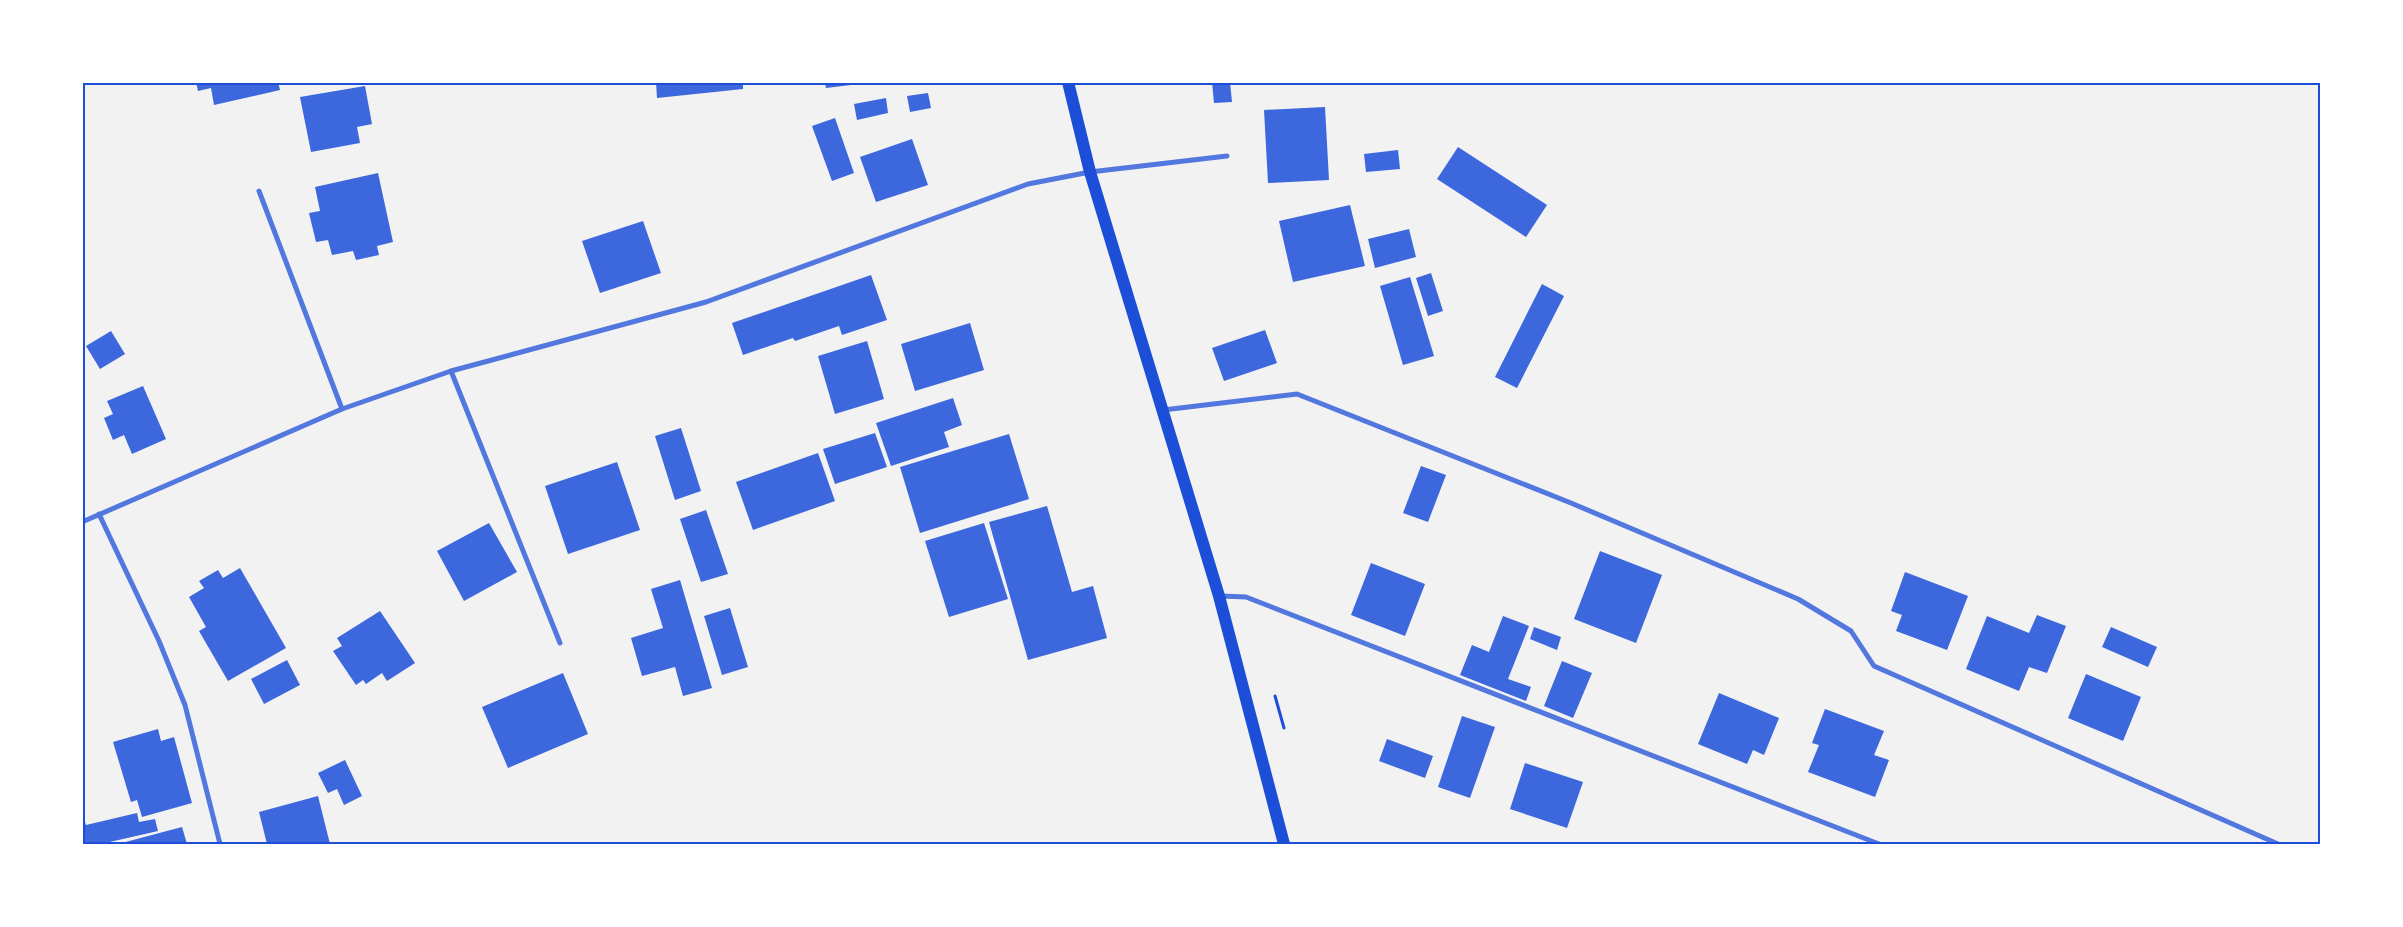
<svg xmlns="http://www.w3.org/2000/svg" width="2403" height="927" viewBox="0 0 2403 927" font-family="Arial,sans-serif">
	<rect width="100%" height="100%" fill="#f2f2f2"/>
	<!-- building -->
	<g fill="#3d67dc">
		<path d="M196,82H278L280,90L214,105L211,88L198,91Z"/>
		<path d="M656,82H743V89L657,98Z"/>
		<path d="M825,82H859V84L826,88Z"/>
		<path d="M1212,82H1230L1232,102L1214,103Z"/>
		<path d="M365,86L372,124L357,127L360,143L311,152L300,97Z"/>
		<path d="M928,93L931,108L910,112L907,96Z"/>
		<path d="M886,98L888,113L857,120L854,104Z"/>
		<path d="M1325,107L1329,180L1268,183L1264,110Z"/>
		<path d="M835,118L854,173L832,181L812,126Z"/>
		<path d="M912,139L928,185L876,202L860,157Z"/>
		<path d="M1458,147L1547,205L1526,237L1437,179Z"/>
		<path d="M1398,150L1400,169L1366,172L1364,154Z"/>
		<path d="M378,173L393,242L377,246L379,255L356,260L353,251L332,255L328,240L316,242L309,213L320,211L315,187Z"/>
		<path d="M1350,205L1365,266L1293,282L1279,221Z"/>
		<path d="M643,221L661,273L600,293L582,241Z"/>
		<path d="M1409,229L1416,257L1375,268L1368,239Z"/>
		<path d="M1431,273L1443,311L1428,316L1416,278Z"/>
		<path d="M871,275L887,320L842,335L839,326L795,341L793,338L743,355L732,323Z"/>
		<path d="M1410,277L1434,356L1403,365L1380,286Z"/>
		<path d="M1542,284L1564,296L1517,388L1495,377Z"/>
		<path d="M970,323L984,370L915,391L901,344Z"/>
		<path d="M1265,330L1277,363L1224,381L1212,348Z"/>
		<path d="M111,331L125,354L100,369L86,346Z"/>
		<path d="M867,341L884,399L835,414L818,356Z"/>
		<path d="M143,386L166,439L132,454L124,435L113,440L104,418L113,414L107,401Z"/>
		<path d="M953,398L962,425L944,432L949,447L891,466L876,423Z"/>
		<path d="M681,428L701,491L675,500L655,436Z"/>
		<path d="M875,433L887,467L835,484L823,449Z"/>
		<path d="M1009,434L1029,499L920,533L900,467Z"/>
		<path d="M818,453L835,501L753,530L736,482Z"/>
		<path d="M617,462L640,530L568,554L545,486Z"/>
		<path d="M1421,466L1446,475L1428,522L1403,513Z"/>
		<path d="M1047,506L1072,592L1093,586L1107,638L1028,660L989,522Z"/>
		<path d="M706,510L728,574L701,582L680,519Z"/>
		<path d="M489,523L517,572L464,601L437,551Z"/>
		<path d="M984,523L1008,599L949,617L925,541Z"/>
		<path d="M1600,551L1662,575L1636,643L1574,619Z"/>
		<path d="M1371,563L1425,584L1405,636L1351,615Z"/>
		<path d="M240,568L286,648L228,681L199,631L206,627L189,597L204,588L199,581L218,570L223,578Z"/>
		<path d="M1905,572L1968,596L1947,650L1896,631L1902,615L1891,611Z"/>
		<path d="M680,580L712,688L683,696L675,667L642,676L631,638L663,628L651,589Z"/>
		<path d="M730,608L748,667L722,675L704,616Z"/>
		<path d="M380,611L415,663L387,681L382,673L366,684L363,680L356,685L333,651L342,646L337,638Z"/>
		<path d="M2037,615L2066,626L2047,673L2029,667L2019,691L1966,669L1987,616L2029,633Z"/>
		<path d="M1503,616L1529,626L1508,679L1531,687L1526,701L1460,675L1472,645L1489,652Z"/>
		<path d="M1534,627L1561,637L1557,650L1530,639Z"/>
		<path d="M2111,627L2157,647L2148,667L2102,647Z"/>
		<path d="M287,660L300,685L264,704L251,679Z"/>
		<path d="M1562,661L1592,673L1573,718L1544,706Z"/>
		<path d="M563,673L588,734L508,768L482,707Z"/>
		<path d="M2086,674L2141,697L2123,741L2068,718Z"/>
		<path d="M1719,693L1779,718L1764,755L1753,750L1747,764L1698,744Z"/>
		<path d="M1825,709L1884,731L1874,755L1889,760L1875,797L1808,772L1819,745L1812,743Z"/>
		<path d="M1462,716L1495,727L1470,798L1438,787Z"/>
		<path d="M158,729L161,741L174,737L192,803L142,817L137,800L131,802L113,742Z"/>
		<path d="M1387,739L1433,756L1425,778L1379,761Z"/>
		<path d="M345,760L362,796L344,805L337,789L328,793L318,773Z"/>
		<path d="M1525,763L1583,782L1567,828L1510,809Z"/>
		<path d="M318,796L330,844H267L259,812Z"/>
		<path d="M137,813L139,822L155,819L158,831L101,844H82V814L86,825Z"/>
		<path d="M182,827L187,844H118Z"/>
	</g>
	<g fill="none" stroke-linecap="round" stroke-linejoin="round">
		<!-- path -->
		<path stroke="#1d4ed8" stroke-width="3" d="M1275,696L1284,728"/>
		<!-- minor -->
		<g stroke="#5277de" stroke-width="5">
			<path d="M259,191L342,409"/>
			<path d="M451,371L560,643"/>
			<path d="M1163,410L1297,394L1571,503L1798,599L1851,631L1874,666L2278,844"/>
			<path d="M99,514L159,641L185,705L220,844"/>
			<path d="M82,522L342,409L451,371L706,302L1028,184L1090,172L1227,156"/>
			<path d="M1221,596L1246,597L1879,844"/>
		</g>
		<!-- primary -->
		<path stroke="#1d4ed8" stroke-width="12" d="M1068,82L1090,172L1219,596L1284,844"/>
	</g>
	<!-- border -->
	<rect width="2403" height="927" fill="none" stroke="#ffffff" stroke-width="168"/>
	<rect x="84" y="84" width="2235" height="759" fill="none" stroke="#1d4ed8" stroke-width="2"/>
</svg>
